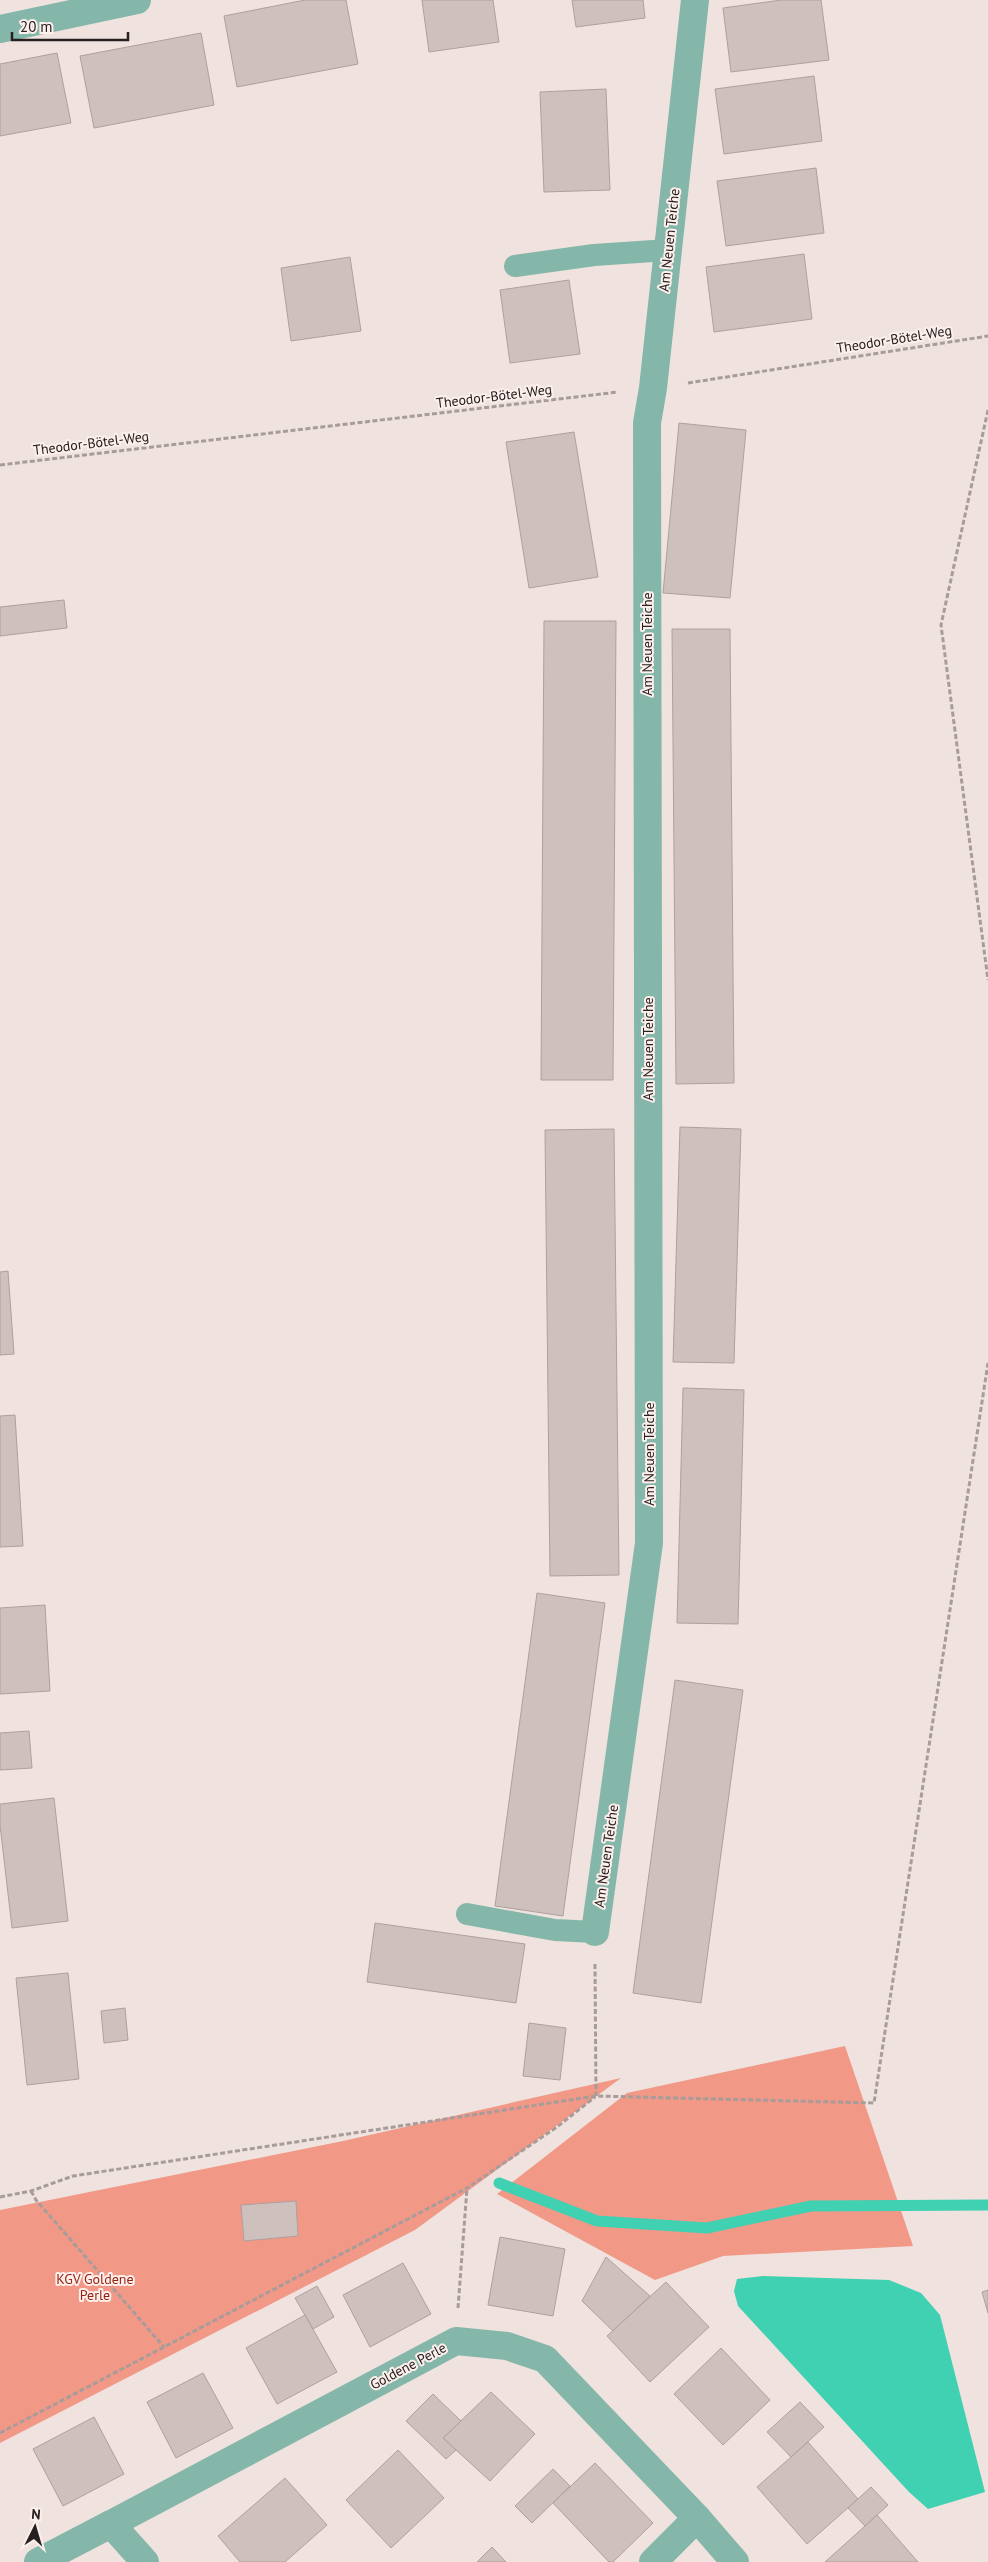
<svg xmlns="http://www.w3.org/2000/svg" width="988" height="2562" viewBox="0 0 988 2562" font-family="'PT Sans',sans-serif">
	<rect width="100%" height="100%" fill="#f0e2df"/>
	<!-- green -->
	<g fill="#f19887">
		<path d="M845,2046L913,2246L723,2256L655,2280L497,2194L627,2093Z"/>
		<path d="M621,2078L415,2230L0,2443V2210L343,2141Z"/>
	</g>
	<!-- water -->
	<path fill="#40d0b2" d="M763,2276L889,2280L921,2293L940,2315L985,2492L928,2509L909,2492L738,2306L734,2291L737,2279Z"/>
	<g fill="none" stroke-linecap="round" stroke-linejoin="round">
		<!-- stream -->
		<path stroke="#40d0b2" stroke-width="11" d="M499,2183L597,2221L707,2228L811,2206L988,2205"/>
	</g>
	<!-- building -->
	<g fill="#cec0bd" stroke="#ada09d">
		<path d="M305,0H346L358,64L237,87L224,16Z"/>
		<path d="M422,0H493L499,42L429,52Z"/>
		<path d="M572,0H643L645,18L576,27Z"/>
		<path d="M781,0H821L829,60L731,72L723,8Z"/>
		<path d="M201,33L214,105L94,128L80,56Z"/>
		<path d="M57,53L71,123L0,136V64Z"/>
		<path d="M814,76L822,141L724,154L715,89Z"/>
		<path d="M606,89L610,190L544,192L540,92Z"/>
		<path d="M816,168L824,233L726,246L717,181Z"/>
		<path d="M804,254L812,319L714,332L706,267Z"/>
		<path d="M350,257L361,331L291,341L281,268Z"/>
		<path d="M569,280L580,354L510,363L500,290Z"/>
		<path d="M679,423L746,430L730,598L663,593Z"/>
		<path d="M574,432L598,577L529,588L506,442Z"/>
		<path d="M64,600L67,628L0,636V607Z"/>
		<path d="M544,621H616L613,1080H541Z"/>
		<path d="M672,629H730L734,1083L676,1084Z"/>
		<path d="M680,1127L741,1129L734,1363L673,1362Z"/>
		<path d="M614,1129L619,1575L550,1576L545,1130Z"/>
		<path d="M8,1271L14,1354L0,1355V1272Z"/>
		<path d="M683,1388L744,1390L738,1624L677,1623Z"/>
		<path d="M15,1415L23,1546L0,1547V1416Z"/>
		<path d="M537,1593L605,1603L563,1916L495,1906Z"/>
		<path d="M45,1605L50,1691L0,1694V1608Z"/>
		<path d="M675,1680L743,1690L701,2003L633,1993Z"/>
		<path d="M29,1731L32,1768L0,1770V1733Z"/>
		<path d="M54,1798L68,1921L12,1928L0,1825V1804Z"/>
		<path d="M375,1923L525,1944L516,2003L367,1982Z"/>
		<path d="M68,1973L79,2079L27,2085L16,1978Z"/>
		<path d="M125,2008L128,2040L104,2043L101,2011Z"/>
		<path d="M529,2023L566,2028L560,2080L523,2076Z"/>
		<path d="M296,2201L298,2236L244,2241L241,2205Z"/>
		<path d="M500,2237L565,2249L553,2316L488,2305Z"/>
		<path d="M606,2257L650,2296L613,2331L582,2301Z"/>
		<path d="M403,2263L431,2314L370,2347L343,2295Z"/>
		<path d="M666,2282L709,2327L650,2382L607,2336Z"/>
		<path d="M317,2286L334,2317L313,2329L295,2298Z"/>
		<path d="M988,2290V2313L982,2292Z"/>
		<path d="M305,2315L337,2372L277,2404L246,2348Z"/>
		<path d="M721,2348L770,2400L723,2445L674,2394Z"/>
		<path d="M203,2373L233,2428L176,2458L147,2402Z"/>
		<path d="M491,2392L535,2434L490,2481L443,2438Z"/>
		<path d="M433,2394L461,2421L443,2438L456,2450L446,2459L406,2421Z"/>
		<path d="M800,2402L824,2427L791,2457L767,2432Z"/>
		<path d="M94,2417L124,2474L63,2506L33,2449Z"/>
		<path d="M808,2442L858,2499L807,2544L757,2487Z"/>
		<path d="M398,2450L444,2498L391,2548L346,2500Z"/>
		<path d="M595,2463L653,2523L613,2562H609L553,2503Z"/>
		<path d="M553,2469L570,2486L532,2523L515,2506Z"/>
		<path d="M285,2478L327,2525L285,2562H240L218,2536Z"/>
		<path d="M871,2487L888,2505L865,2526L848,2508Z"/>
		<path d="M877,2515L918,2562H825L865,2526Z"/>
		<path d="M492,2547L506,2562H477Z"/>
	</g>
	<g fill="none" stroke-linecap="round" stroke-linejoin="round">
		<!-- path -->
		<g stroke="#a79c9a" stroke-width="3" stroke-dasharray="5 2.5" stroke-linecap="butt">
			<path d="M688,383L988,336"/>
			<path d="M988,410L941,625L988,980"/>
			<path d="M0,465L618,392"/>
			<path d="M595,1964L596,2096"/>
			<path d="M31,2191L36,2200L164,2347"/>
			<path d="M0,2197L31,2191L73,2176L596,2096L874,2103L988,1363"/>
			<path d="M458,2308L467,2188"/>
			<path d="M0,2433L467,2188L557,2127L595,2097"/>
		</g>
		<!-- service -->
		<g stroke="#84b7a9" stroke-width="22">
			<path d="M515,266L594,255L668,250"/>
			<path d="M467,1914L555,1930L595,1932"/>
		</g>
		<!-- minor -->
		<g stroke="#84b7a9" stroke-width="28">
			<path d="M0,29L137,0"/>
			<path d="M595,1932L649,1543L647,423L653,388L695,0"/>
			<path d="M38,2562L111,2524"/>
			<path d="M145,2562L111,2524L456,2341L507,2346L545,2359L697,2518L735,2562"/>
			<path d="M653,2562L697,2518"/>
		</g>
	</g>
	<g text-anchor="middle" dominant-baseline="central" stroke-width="4" stroke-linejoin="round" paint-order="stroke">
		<!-- street labels -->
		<g font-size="14" fill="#262120" stroke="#fdefec">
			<text transform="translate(669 240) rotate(-84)">Am Neuen Teiche</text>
			<text transform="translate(894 339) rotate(-9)">Theodor-Bötel-Weg</text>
			<text transform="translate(494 396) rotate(-7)">Theodor-Bötel-Weg</text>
			<text transform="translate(91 443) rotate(-7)">Theodor-Bötel-Weg</text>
			<text transform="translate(647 644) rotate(-90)">Am Neuen Teiche</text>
			<text transform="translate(648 1049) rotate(-90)">Am Neuen Teiche</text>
			<text transform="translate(649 1454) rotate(-90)">Am Neuen Teiche</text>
			<text transform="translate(606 1856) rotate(-82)">Am Neuen Teiche</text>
			<text transform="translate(408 2366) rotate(-28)">Goldene Perle</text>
		</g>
		<!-- park labels -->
		<g font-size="14" fill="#971f0d" stroke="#fdefec">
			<text x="95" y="2279">KGV Goldene<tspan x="95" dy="16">Perle</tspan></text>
		</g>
	</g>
	<!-- north arrow -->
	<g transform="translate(35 2527) rotate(5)" stroke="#fdefec" stroke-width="4" paint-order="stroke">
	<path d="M0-4L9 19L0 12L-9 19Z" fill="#262120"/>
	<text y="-8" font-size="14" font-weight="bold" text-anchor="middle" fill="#262120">N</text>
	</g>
	<!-- scale -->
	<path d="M12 32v8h116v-8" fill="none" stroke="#262120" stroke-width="2.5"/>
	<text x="20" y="32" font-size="15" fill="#262120" stroke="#fdefec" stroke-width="4" paint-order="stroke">20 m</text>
</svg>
